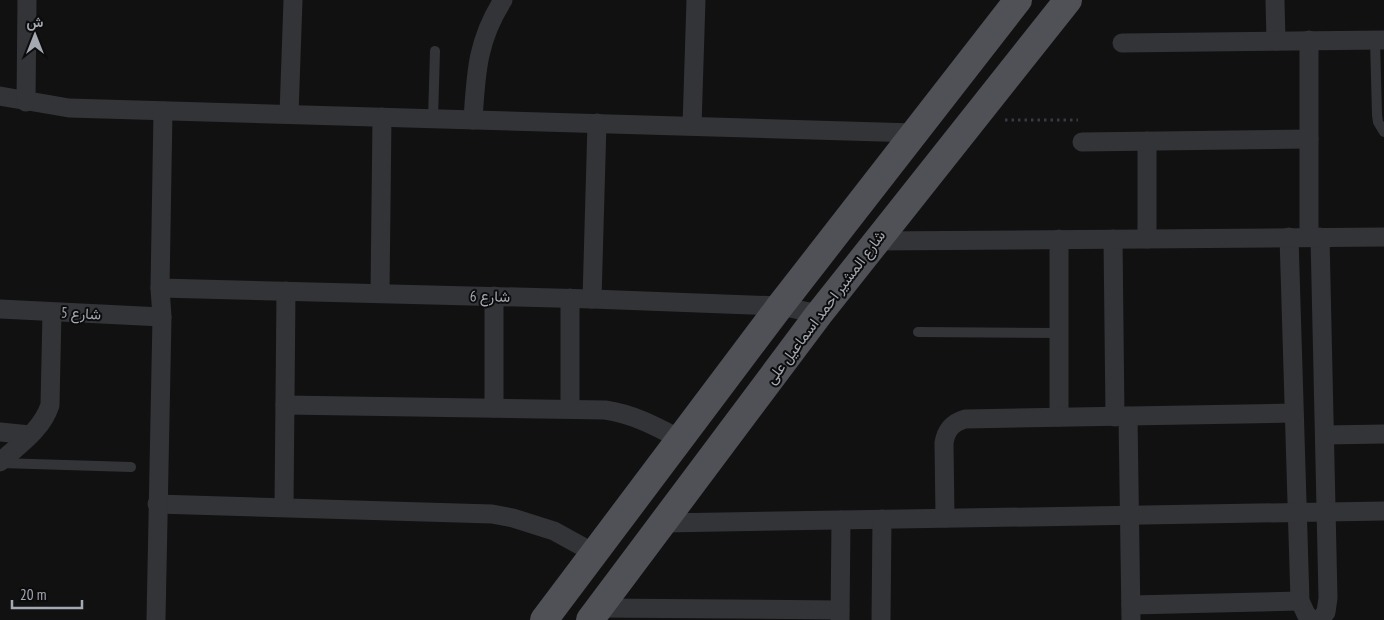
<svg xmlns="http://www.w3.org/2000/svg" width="1384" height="620" viewBox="0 0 1384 620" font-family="'PT Sans Narrow',Vazirmatn,sans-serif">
	<rect width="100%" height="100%" fill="#111112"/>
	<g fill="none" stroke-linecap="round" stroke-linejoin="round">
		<!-- path -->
		<path stroke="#393a3e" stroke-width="3" stroke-dasharray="2.5 4" stroke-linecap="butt" d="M1005,120H1078"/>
		<!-- lane -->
		<g stroke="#333437" stroke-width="10">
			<path d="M1375,40L1377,115L1378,122L1384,132"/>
			<path d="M433,119L435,51"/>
			<path d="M918,332L1059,333"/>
			<path d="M0,463L131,467"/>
		</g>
		<!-- street -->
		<g stroke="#333437" stroke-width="19">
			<path d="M1275,0L1276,41"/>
			<path d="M1122,43L1384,40"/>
			<path d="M0,96L69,108L915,133"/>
			<path d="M26,102L27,0"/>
			<path d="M289,114L293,0"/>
			<path d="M473,120C476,73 477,41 503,0"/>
			<path d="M692,126L696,0"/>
			<path d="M1147,141V239"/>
			<path d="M1082,142L1309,139"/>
			<path d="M1289,237L1300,601L1306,614L1312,620"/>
			<path d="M1309,237V40"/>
			<path d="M1320,237L1328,598L1326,612L1320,620"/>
			<path d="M1059,239V417"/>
			<path d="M1113,239L1115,417"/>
			<path d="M875,241L1384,237"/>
			<path d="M160,288L592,299L780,306L819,314"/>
			<path d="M380,293L382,117"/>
			<path d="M570,298V409"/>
			<path d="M592,299L597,123"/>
			<path d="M0,309L162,317"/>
			<path d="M285,405L605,410C633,414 655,426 680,439"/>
			<path d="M494,408V296"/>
			<path d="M1128,416L1131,620"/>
			<path d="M0,432L30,435"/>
			<path d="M1325,435L1384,434"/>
			<path d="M0,462C19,445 42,430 50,405L52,312"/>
			<path d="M157,504L492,514L513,518L554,531L594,553"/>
			<path d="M284,507L286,291"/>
			<path d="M945,518L944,443C946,430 952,423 965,419L1294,413"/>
			<path d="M664,523L1384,511"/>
			<path d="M1131,605L1300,601"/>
			<path d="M599,608L840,610"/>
			<path d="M156,620L162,317L160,288L163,111"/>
			<path d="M840,620L841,520"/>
			<path d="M881,620L882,519"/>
		</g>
		<!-- primary -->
		<g stroke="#4f5156" stroke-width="28">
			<path d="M544,620L780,306L1018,0"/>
			<path d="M590,620L819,314L1068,0"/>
		</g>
	</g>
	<g text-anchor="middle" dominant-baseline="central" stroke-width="4" stroke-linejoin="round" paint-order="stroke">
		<!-- street labels -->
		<g font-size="15" fill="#a4a9b2" stroke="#0c0c0d">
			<text transform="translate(490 296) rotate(1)">شارع 6</text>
			<text transform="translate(825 307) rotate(-53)">شارع المشير احمد اسماعيل على</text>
			<text transform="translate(81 313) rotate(3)">شارع 5</text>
		</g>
	</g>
	<!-- north arrow -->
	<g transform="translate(35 35)" stroke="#0c0c0d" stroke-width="4" paint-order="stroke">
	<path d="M0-4L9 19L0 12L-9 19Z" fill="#a4a9b2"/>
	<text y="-8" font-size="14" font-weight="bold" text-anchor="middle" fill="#a4a9b2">ش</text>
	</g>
	<!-- scale -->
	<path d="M12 600v8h70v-8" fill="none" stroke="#a4a9b2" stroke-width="2.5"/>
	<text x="20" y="600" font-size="15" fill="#a4a9b2" stroke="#0c0c0d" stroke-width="4" paint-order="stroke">20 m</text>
</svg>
